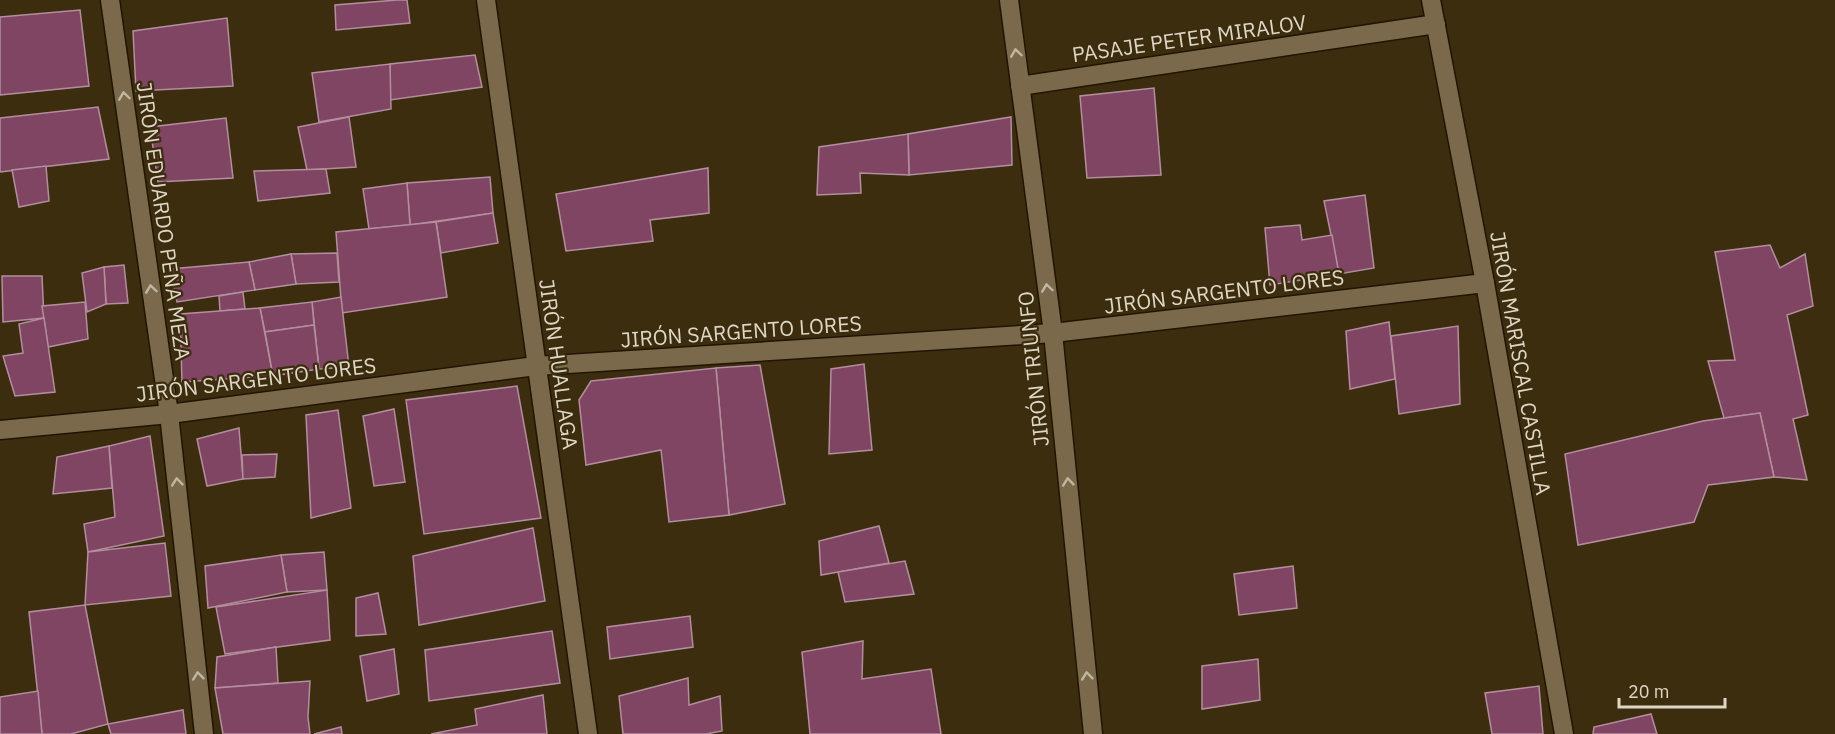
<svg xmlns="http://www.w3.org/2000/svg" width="1835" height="734" viewBox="0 0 1835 734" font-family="'IBM Plex Sans',sans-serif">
	<rect width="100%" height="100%" fill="#3c2d0f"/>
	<!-- building -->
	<g fill="#7f4562" stroke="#b38e9e" stroke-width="1.5">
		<path d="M397,0H407L410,23L336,30L335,5Z"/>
		<path d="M80,10L89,86L0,95V17Z"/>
		<path d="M227,18L233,86L136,91L133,31Z"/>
		<path d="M475,55L482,87L390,100V64Z"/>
		<path d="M390,64L391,109L319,122L312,73Z"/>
		<path d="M1154,88L1161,175L1087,178L1080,96Z"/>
		<path d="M98,107L109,159L0,172V118Z"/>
		<path d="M349,117L356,167L307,170L298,127Z"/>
		<path d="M1011,117L1012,165L909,175L908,134Z"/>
		<path d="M226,118L233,178L158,182L150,127Z"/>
		<path d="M908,134L909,175L860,173L861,193L817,195L819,147Z"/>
		<path d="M46,166L49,201L19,207L12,170Z"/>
		<path d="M708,168L709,213L650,220L653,241L566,251L556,194Z"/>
		<path d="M326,169L330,193L258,201L254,171Z"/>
		<path d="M490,177L493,213L410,225L407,183Z"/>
		<path d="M407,183L410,225L369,229L363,189Z"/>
		<path d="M1365,195L1374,268L1339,274L1324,201Z"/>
		<path d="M493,213L498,243L441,253L436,222Z"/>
		<path d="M436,222L447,297L342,313L336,232Z"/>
		<path d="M1300,225L1302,240L1332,235L1339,274L1270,285L1265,228Z"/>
		<path d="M1770,245L1780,268L1805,254L1813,306L1787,315L1808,415L1793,419L1807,480L1774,477L1760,413L1724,418L1708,361L1735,360L1715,252Z"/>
		<path d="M337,253L339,282L296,284L291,254Z"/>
		<path d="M291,254L296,284L255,290L249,262Z"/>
		<path d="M249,262L255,290L177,302L170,269Z"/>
		<path d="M124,265L128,303L106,304L104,267Z"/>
		<path d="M104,267L106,304L87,312L82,273Z"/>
		<path d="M2,276H42L44,318L3,322Z"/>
		<path d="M243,292L245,309L220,311L219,296Z"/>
		<path d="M341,297L349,367L319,369L312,302Z"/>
		<path d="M85,302L88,339L48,347L42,306Z"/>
		<path d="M312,302L314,325L265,332L260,308Z"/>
		<path d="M260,308L273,376L182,382L180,314Z"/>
		<path d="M44,318L55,392L15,396L3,356L23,353L19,324Z"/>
		<path d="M1389,322L1395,379L1350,389L1346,331Z"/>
		<path d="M314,325L319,369L273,376L265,332Z"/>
		<path d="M1458,326L1460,404L1399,414L1391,336Z"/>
		<path d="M864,364L872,450L829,454L831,369Z"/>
		<path d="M760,365L785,504L729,515L716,368Z"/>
		<path d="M716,368L729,515L669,522L661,450L586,465L579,400L591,381Z"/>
		<path d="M517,386L541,518L424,534L406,400Z"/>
		<path d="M394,409L405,482L374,486L363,416Z"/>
		<path d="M338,410L351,508L311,518L306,415Z"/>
		<path d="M1760,413L1774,477L1708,485L1694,522L1578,545L1565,454L1703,421Z"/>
		<path d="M239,428L243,479L207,486L197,439Z"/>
		<path d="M150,436L164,536L88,552L84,524L115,517L109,446Z"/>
		<path d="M109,446L112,488L53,494L57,457Z"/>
		<path d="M277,454L275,477L243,479L242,455Z"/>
		<path d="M879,526L889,563L821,575L819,541Z"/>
		<path d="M533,528L545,601L419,625L413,556Z"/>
		<path d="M165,543L171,596L85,605L88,552Z"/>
		<path d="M324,552L327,590L287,592L281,555Z"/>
		<path d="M281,555L287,592L208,608L205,566Z"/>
		<path d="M905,561L914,594L845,602L838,572Z"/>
		<path d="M1293,566L1297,608L1239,615L1234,574Z"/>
		<path d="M327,590L330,640L225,654L216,607Z"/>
		<path d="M378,593L386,634L356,636V598Z"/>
		<path d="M85,605L108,724L71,734H42L29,612Z"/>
		<path d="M690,616L693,647L610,659L607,627Z"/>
		<path d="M552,631L560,683L429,701L425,650Z"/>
		<path d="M863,641L862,679L931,669L941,734H810L802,652Z"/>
		<path d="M276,647L278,683L215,688L217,657Z"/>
		<path d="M394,649L399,694L367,701L360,656Z"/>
		<path d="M1258,659L1260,700L1202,709V666Z"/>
		<path d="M688,678L689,705L720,696L722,731L706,734H623L619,696Z"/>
		<path d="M310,681L308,717L310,734H223L215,688Z"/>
		<path d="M1539,686L1543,734H1492L1485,693Z"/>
		<path d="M38,691L42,734H0V697Z"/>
		<path d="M543,695L547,734H431L477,725L475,709Z"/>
		<path d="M183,710L186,734H111L108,724Z"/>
		<path d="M1651,714L1657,734H1593L1594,727Z"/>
		<path d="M341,727L342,734H314Z"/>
	</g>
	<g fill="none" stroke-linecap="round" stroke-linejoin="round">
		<defs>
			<g id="minor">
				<path d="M110,0L169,414L204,734"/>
				<path d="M486,0L588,734"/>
				<path d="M1009,0L1053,333L1093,734"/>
				<path d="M1431,0L1485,283L1564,734"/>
				<path d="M1020,86L1436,24"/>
				<path d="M0,430L169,414L536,366L1053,333L1485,283"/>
			</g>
		</defs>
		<!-- minor casing -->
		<use href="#minor" stroke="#221500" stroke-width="21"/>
		<!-- minor -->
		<use href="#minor" stroke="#7a6a4b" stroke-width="18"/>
	</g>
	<!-- one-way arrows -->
	<defs><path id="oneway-chevron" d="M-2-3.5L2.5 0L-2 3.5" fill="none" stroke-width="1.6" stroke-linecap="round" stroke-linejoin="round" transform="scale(1.5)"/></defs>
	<g stroke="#c1b6a1">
		<use href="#oneway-chevron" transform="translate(1016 53) rotate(-98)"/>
		<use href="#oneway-chevron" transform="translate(124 96) rotate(-98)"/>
		<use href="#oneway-chevron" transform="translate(1047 288) rotate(-98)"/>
		<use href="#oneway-chevron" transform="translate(151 289) rotate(-98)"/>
		<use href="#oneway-chevron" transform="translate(177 482) rotate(-96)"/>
		<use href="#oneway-chevron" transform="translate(1068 482) rotate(-96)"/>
		<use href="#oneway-chevron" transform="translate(198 676) rotate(-96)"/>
		<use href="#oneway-chevron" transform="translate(1087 676) rotate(-96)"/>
	</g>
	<g text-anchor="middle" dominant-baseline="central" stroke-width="4.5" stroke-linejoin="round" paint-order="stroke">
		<!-- street labels -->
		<g font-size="21" fill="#dfd7c6" stroke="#3c2d0f">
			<text transform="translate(1189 38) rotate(-8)">PASAJE PETER MIRALOV</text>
			<text transform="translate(164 221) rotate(82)">JIRÓN EDUARDO PEÑA MEZA</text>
			<text transform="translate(1224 291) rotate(-7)">JIRÓN SARGENTO LORES</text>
			<text transform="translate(741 331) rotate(-4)">JIRÓN SARGENTO LORES</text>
			<text transform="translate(1521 363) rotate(80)">JIRÓN MARISCAL CASTILLA</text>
			<text transform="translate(559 364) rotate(82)">JIRÓN HUALLAGA</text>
			<text transform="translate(1033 369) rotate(-96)">JIRÓN TRIUNFO</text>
			<text transform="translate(256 379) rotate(-7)">JIRÓN SARGENTO LORES</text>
		</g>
	</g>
	<!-- scale -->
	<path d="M1619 698v9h106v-9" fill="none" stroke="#dfd7c6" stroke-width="3"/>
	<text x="1628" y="698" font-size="18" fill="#dfd7c6" stroke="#3c2d0f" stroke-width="4.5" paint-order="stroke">20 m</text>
</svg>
